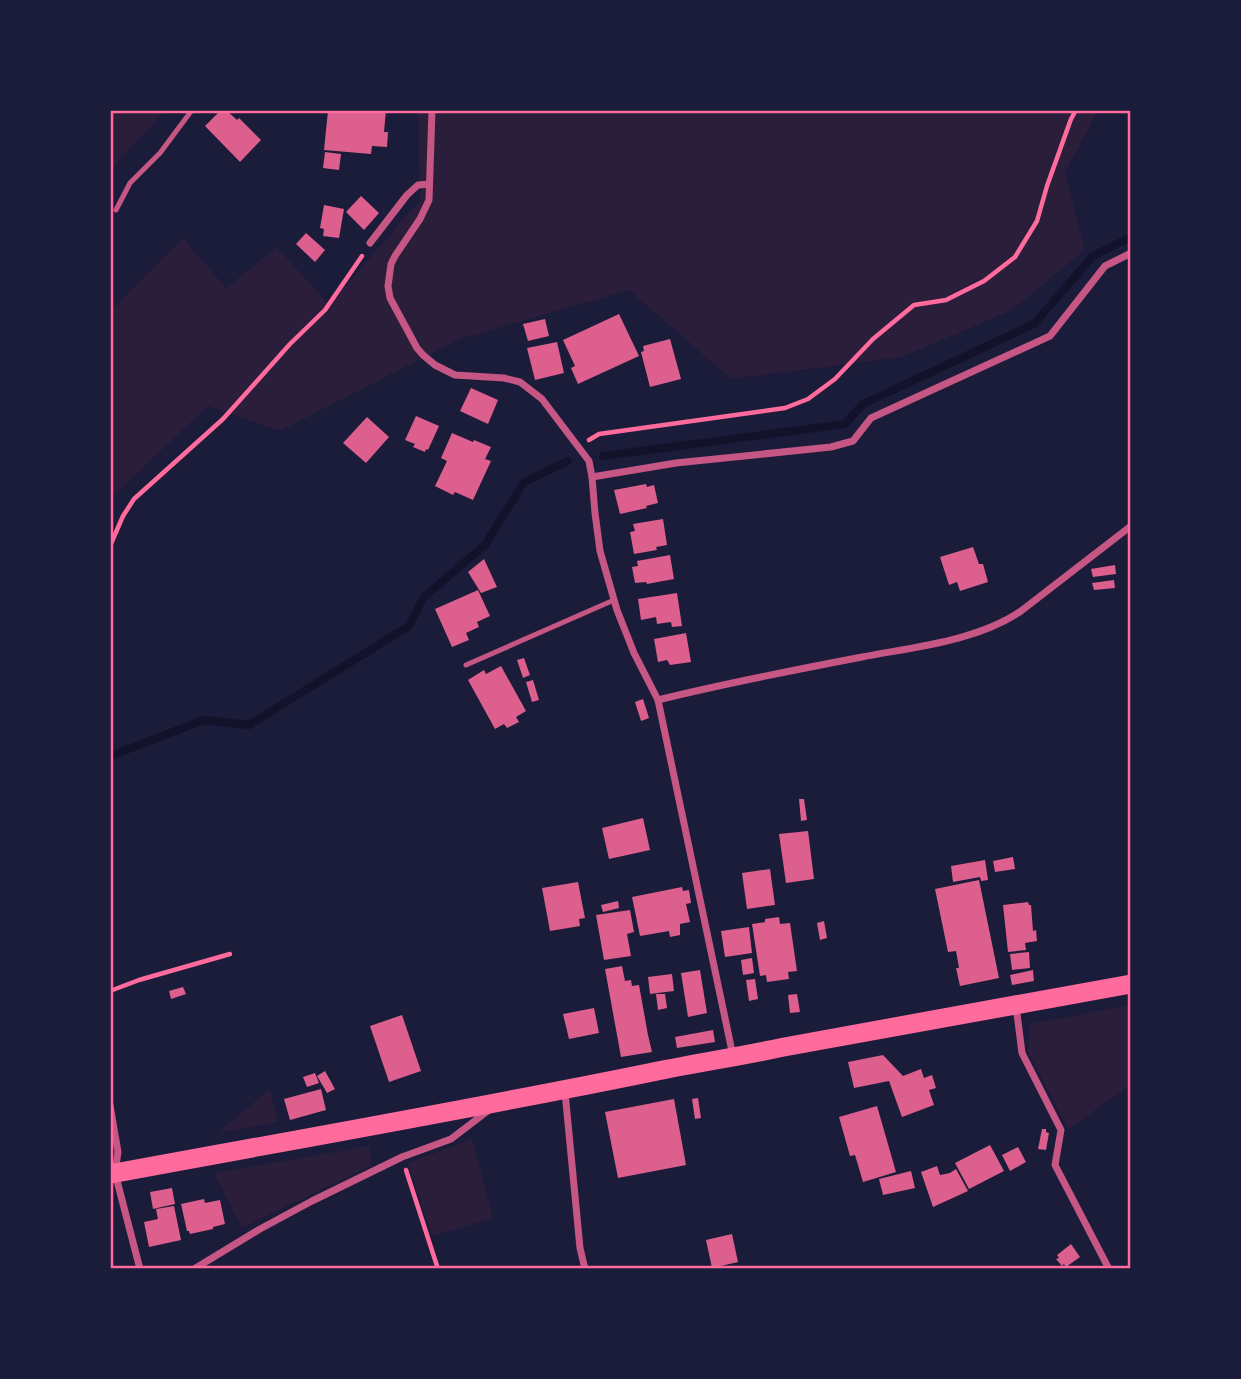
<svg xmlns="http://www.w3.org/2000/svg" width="1241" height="1379" viewBox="0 0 1241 1379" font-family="'Noto Sans',sans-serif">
	<rect width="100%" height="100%" fill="#1b1b3a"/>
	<!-- green -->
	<g fill="#2a1e3b">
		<path d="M110,110H166L110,170Z"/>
		<path d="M418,110H1099L1065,172L1085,250L1012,310L902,357L731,379L629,290L460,339L280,431L208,406L115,494L110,491V311L183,238L226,288L277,247L329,305L420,200Z"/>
		<path d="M1131,1005V1085L1068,1129L1028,1052L1030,1024Z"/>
		<path d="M270,1089L278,1122L218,1133Z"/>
		<path d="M472,1139L493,1218L432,1236L408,1163Z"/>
		<path d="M369,1146L372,1165L242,1228L214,1173Z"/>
	</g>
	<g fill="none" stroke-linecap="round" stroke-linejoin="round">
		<!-- stream -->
		<g stroke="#12122b" stroke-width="8">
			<path d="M603,456L845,424L863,404L1034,324L1093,256L1131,237"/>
			<path d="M110,756L204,720L249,725L409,626L424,597L485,545L524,482L568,461"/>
		</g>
	</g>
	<!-- building -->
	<g fill="#dd5f8e">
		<path d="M221,110H226L237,120L239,118L261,140L240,162L205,126Z"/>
		<path d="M352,110H386L384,132H388L387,147L372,146L371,154L324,150L328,111L352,113Z"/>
		<path d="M325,152L341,154L339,170L323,168Z"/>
		<path d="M361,196L379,213L364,230L346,212Z"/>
		<path d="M324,205L344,209L339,238L323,236L324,229L320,228Z"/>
		<path d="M306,233L325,250L315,262L296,244Z"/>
		<path d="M619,314L639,356L578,384L571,368L575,366L563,340Z"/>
		<path d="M545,319L549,336L528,341L523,324Z"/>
		<path d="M670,339L681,379L650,387L641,352L644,351L643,346Z"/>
		<path d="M557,342L564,373L535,380L527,348Z"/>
		<path d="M471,388L498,400L488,424L460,411Z"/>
		<path d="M416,416L439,426L428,450L426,449L425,452L413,447L415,444L405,440Z"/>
		<path d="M367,417L389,437L366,463L343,443Z"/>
		<path d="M452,433L473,442L474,440L491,447L485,459L491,461L473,500L455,492L453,495L435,486L447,461L441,458Z"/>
		<path d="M646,484L647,487L654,485L658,503L646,506L647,508L620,514L614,490Z"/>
		<path d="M663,519L667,545L656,547L657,550L634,554L630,532L635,531L633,524Z"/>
		<path d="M973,547L979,564H983L988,582L960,591L957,582L949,585L940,557Z"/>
		<path d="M670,555L674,579L647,584L646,582L635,583L632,567L638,566L637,561Z"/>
		<path d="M484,559L497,587L481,593L468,572Z"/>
		<path d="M1115,565L1116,574L1093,577L1091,569Z"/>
		<path d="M1114,580L1115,588L1094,590L1092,583Z"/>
		<path d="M478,590L490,616L477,622L479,627L466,633L469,640L452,647L435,609Z"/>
		<path d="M677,593L682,626L672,627L671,622L657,624L656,617L641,620L638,599Z"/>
		<path d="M686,633L691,662L670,665L667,660L658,662L654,639Z"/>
		<path d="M524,658L530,675L523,678L517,660Z"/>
		<path d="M501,666L526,711L516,717L519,722L507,728L504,724L495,729L468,680L484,670L486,674Z"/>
		<path d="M533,680L539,700L532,702L526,682Z"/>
		<path d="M643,699L649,718L641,721L635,702Z"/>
		<path d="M799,799H804L807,820L801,821Z"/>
		<path d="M643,818L650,850L609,859L602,828Z"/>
		<path d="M808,831L814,879L786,883L779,834Z"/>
		<path d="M1013,857L1015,869L995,872L993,861Z"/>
		<path d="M985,860L988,880L981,881L980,877L953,882L951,866Z"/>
		<path d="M770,869L775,905L747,909L742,873Z"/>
		<path d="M979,880L999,978L960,986L956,968H959L956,951L948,952L935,889Z"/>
		<path d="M578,882L585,918L579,919L580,926L550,931L542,888Z"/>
		<path d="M682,887L683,891L689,890L691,903L686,904L690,922L680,924V935L670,937L669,931L640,936L632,897Z"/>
		<path d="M618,901L619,908L603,912L601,905Z"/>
		<path d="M1028,902L1029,905H1031L1033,931L1036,930L1037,941L1025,943L1026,950L1008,952L1003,905Z"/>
		<path d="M630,910L634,932L627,934L631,956L604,960L596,915Z"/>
		<path d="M779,917L780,924L790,923L797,971L788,972L789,979L767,982L766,975L760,976L752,924L765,922V919Z"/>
		<path d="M824,921L827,938L820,940L817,923Z"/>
		<path d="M749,927L752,953L725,957L721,931Z"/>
		<path d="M1029,952L1030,968L1012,970L1010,954Z"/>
		<path d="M752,958L754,973L743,975L741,960Z"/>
		<path d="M622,966L625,981L631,980L632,986L639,985L648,1035L652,1052L621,1057L605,969Z"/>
		<path d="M700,970L707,1013L688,1017L681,973Z"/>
		<path d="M1033,970L1034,981L1012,985L1010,975Z"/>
		<path d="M672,974L674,991L650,994L648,977Z"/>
		<path d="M755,979L758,999L749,1001L746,980Z"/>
		<path d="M183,987L186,994L171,999L169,991Z"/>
		<path d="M656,994H665L667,1008L658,1010Z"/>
		<path d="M797,994L800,1012L790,1013L788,995Z"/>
		<path d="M594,1008L599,1033L569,1039L563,1014Z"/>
		<path d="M402,1015L421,1071L389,1082L370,1026Z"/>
		<path d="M713,1030L715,1042L677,1048L675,1037Z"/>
		<path d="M883,1055L903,1076L921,1069L924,1078L932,1075L936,1088L929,1090L934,1105L902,1117L889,1081L854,1088L848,1062Z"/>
		<path d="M325,1071L335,1089L327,1093L317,1076Z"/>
		<path d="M315,1073L319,1083L307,1087L303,1077Z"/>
		<path d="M321,1089L326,1110L290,1120L284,1099Z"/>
		<path d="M698,1098L701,1118L695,1119L692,1099Z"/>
		<path d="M674,1099L686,1165L618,1178L605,1112Z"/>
		<path d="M877,1106L896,1172L863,1182L855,1155L850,1156L839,1117Z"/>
		<path d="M1042,1129H1046V1132L1049,1133L1046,1150L1038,1149Z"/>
		<path d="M990,1145L1004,1171L969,1189L955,1163Z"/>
		<path d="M1018,1147L1026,1162L1010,1171L1002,1155Z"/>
		<path d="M937,1166L940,1175L950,1173L956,1169L968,1191L933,1207L921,1172Z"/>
		<path d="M911,1171L915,1188L883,1195L879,1179Z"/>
		<path d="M172,1188L175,1204L153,1209L150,1192Z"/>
		<path d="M204,1199L205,1203L220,1200L225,1224L213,1227V1229L190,1234L189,1231H187L181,1204Z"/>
		<path d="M174,1206L181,1240L149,1247L144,1222L158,1219L156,1209Z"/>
		<path d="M732,1234L738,1262L712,1268L706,1240Z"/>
		<path d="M1071,1244L1080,1257L1066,1267L1064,1264L1062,1266L1056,1259L1059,1258L1057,1255Z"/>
	</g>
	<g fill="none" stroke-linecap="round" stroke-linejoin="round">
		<!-- path -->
		<g stroke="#ff6b9d" stroke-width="4.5">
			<path d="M589,440L599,434L785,408L808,399L835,379L873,339L914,305L946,300L984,281L1015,257L1037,221L1047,186L1071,119L1076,110"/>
			<path d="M110,546L123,516L134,499L223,419L290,344L325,310L362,256"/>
			<path d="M110,991L139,980L230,954"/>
			<path d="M406,1170L438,1269"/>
		</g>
		<!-- service -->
		<g stroke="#c65784" stroke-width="5">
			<path d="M116,210L130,183L160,153L192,110"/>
			<path d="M466,665L614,600"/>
		</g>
		<!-- minor -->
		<g stroke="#c65784" stroke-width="7">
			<path d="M432,110L429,200L420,219L395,256L391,264L388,286L390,298L417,348L423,355L435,365L455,375L504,378L520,382L542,399L589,461L592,477L595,513L600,551L617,610L634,653L658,700"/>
			<path d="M370,243L407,195L418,185L429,184"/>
			<path d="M592,477L676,463L831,447L853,441L871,418L1050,336L1105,266L1131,253"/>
			<path d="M1016,1006L1022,1053L1061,1130L1055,1165L1109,1269"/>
			<path d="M733,1056L658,700C726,683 794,670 862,657C914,647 977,641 1021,611L1131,526"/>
			<path d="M565,1092L580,1248L585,1269"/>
			<path d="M110,1105L118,1152L115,1173L140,1269"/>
			<path d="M194,1269L260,1229L312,1201L402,1157L451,1139L489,1110"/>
		</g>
		<!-- trunk -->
		<path stroke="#ff6b9d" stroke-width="19" d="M110,1174C288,1141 466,1110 643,1074C690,1064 737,1057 784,1047L1131,984"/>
	</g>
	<!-- border -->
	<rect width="1241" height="1379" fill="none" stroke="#1b1b3a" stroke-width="224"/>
	<rect x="112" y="112" width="1017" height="1155" fill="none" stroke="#ff6b9d" stroke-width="2.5"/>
</svg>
